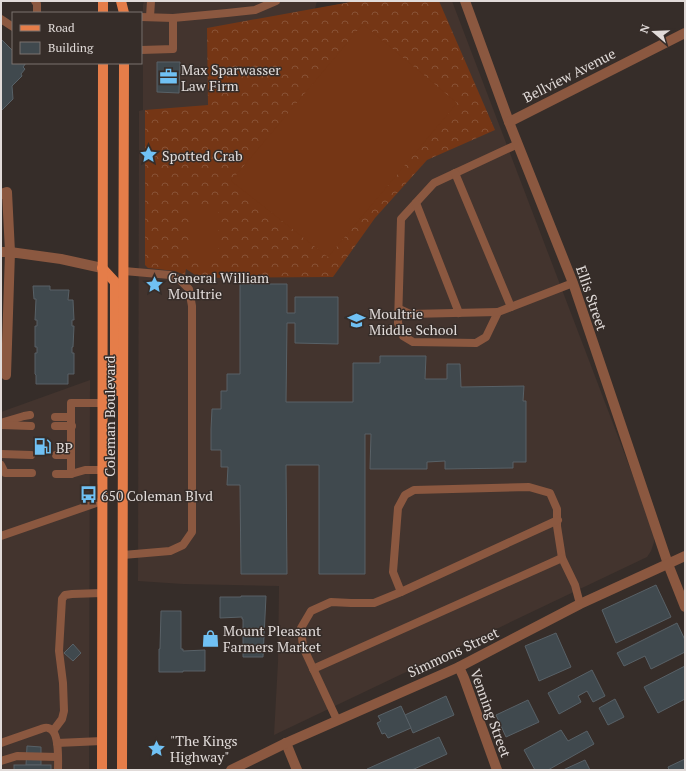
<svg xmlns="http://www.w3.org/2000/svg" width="686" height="771" viewBox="0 0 686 771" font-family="'PT Serif',serif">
	<defs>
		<pattern id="forest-crowns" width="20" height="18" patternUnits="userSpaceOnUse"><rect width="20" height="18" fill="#753615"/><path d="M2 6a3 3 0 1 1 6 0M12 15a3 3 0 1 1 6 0" fill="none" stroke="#885236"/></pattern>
	</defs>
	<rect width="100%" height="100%" fill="#362d29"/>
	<!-- built -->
	<g fill="#43342e">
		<path d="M144,1H317L315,9L356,1H452L654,531V542L651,551L647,557L274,735L278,662L279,586L183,584L138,581L139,111L143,110V5Z"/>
		<path d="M90,380L89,770H1V412Z"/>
	</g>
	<!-- forest -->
	<path fill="url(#forest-crowns)" d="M356,1H439L495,130L427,160L375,218L333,277L200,278L186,269L185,275L175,271L148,268L145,265V110L208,105L207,28Z"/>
	<!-- garden -->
	<g fill="#753615">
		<path d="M363,24L457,103L328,257L231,181Z"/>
		<rect x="190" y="204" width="28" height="56"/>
	</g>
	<!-- building -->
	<g fill="#40494e" stroke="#586167">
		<path d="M1,39L13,51V63H26L23,67L25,69L21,74L22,76L12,86L13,99L2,110H1Z"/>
		<path d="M157,62H180L179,93L157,92Z"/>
		<path d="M240,284H287V313H295V297H338V344L295,343V323H287L286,402H353V363H380V356H426L425,379H447V364H460L461,387L524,386L523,401H526V462H513V468L445,469V461L427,462V469H370L371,434H365V574H319V465H286L287,574H241L240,485H227L228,467H221V450H211V429L212,409H221V391H227V374H240Z"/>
		<path d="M33,286H50V290H69L68,300H73L74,320H72V326H74L73,347H72V353H74V374H68V384H36V375L35,374V353H37V347H35V326H37V320H35L36,299H34Z"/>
		<path d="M656,585L671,617L616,643L602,610Z"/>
		<path d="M241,596H266L263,657H243V619H242V617L220,618V597H241Z"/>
		<path d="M161,611H181V649H183V651L205,650V671H183V672H159V649H160Z"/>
		<path d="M677,623L685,640V652L651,669L645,656L624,666L617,653Z"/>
		<path d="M556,633L571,667L539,681L525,646Z"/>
		<path d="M73,644L81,653L73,661L64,653Z"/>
		<path d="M685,666V699L658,713L644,687Z"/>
		<path d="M592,670L605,696L593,702L587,691L578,696L581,702L559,714L548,693Z"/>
		<path d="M446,696L454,715L413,733L405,715Z"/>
		<path d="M615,699L624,717L608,725L599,708Z"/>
		<path d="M528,700L539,722L506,737L496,715Z"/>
		<path d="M401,706L411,728L388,738L385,733L382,734L377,723L381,721L378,716Z"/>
		<path d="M561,730L568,741L587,731L594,744L548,770H535L524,750Z"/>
		<path d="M439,737L447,754L412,770H368L367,769Z"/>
		<path d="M27,746L41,747V765H26Z"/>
		<path d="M685,759V770H669L668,767Z"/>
		<path d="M585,760L590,770H563Z"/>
		<rect x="14" y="765" width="37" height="5"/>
	</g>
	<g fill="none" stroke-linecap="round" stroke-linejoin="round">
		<!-- lane -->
		<g stroke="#8b5840" stroke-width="8">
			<path d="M35,1L37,4V13"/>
			<path d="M141,17L173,18L227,13L255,10L276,1"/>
			<path d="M150,17L151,1"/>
			<path d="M1,19L13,27"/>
			<path d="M141,50L173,49V18"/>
			<path d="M518,144L434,183L401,219L398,323L403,336L413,342L476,343L486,337L498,312L573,283"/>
			<path d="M455,173L511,307"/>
			<path d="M416,203L459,313"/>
			<path d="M399,309L410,314L498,312"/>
			<path d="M55,417H71"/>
			<path d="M1,423L24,416L30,415"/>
			<path d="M1,425L31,426"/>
			<path d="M55,426H72"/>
			<path d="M1,454L31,455"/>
			<path d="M56,455H71"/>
			<path d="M1,465L5,473H32"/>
			<path d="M102,470H85L71,474V403H102"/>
			<path d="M56,474H71"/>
			<path d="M1,536L102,501"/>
			<path d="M123,555L170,551L183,545L192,532V306L189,289L180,280L170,275L124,271"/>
			<path d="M401,592L393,572L398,508L405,495L414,490L529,487L550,493L557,509V526L562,558L575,585L580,604"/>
			<path d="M313,669L562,558"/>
			<path d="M337,720L303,647L301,628L311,611L331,602L351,603H374L401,592L558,520"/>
			<path d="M53,731L62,719L64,711L63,683L59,651L62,599L65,595L72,594L102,593"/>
			<path d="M1,743L41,729C44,728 46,727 48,728C60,730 58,761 58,770"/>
			<path d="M57,743L102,741"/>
			<path d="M1,761L17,756L58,757"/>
		</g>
		<!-- street -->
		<g stroke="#8b5840" stroke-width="10">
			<path d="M465,1L509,122L573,283L668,564L685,607"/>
			<path d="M509,122L685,33"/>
			<path d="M1,194L7,192L10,252H1"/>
			<path d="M6,375L10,252L61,259L102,268"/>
			<path d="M459,667L464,678L497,770"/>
			<path d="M286,743L297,770"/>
			<path d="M231,770L286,743L459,667L580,604L685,556"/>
		</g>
		<!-- primary -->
		<g stroke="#e57d49" stroke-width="10">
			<path d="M121,1L124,13"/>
			<path d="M103,13V1"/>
			<path d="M102,268L115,282V369L118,391"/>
			<path d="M102,770L103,63"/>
			<path d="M122,770L124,63"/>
		</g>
	</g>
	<!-- icons -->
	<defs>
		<symbol id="office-bare" viewBox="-9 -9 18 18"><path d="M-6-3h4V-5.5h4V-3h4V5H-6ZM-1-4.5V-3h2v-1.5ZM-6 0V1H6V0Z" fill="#70c1f4" stroke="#362d29" stroke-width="2.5" paint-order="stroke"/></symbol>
		<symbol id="sight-bare" viewBox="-9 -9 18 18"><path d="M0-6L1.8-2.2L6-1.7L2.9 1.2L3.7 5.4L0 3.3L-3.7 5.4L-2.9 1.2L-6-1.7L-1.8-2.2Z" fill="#70c1f4" stroke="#362d29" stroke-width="2.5" paint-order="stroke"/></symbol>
		<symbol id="school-bare" viewBox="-9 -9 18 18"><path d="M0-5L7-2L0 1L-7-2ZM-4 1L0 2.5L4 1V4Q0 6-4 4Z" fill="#70c1f4" stroke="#362d29" stroke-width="2.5" paint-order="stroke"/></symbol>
		<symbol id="fuel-bare" viewBox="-9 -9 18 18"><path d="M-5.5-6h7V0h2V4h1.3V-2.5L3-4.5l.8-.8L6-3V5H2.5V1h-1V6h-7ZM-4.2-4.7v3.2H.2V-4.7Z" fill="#70c1f4" stroke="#362d29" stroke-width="2.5" paint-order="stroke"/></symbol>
		<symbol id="bus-bare" viewBox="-9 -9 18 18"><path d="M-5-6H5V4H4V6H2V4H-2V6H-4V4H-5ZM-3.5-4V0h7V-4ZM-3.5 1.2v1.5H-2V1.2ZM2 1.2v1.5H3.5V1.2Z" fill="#70c1f4" stroke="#362d29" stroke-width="2.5" paint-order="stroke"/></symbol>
		<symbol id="shop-bare" viewBox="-9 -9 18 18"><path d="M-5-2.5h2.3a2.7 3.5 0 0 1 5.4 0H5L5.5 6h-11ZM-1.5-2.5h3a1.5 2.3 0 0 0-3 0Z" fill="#70c1f4" stroke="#362d29" stroke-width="2.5" paint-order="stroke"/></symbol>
	</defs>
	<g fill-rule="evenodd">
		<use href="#office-bare" x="156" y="64" width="25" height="25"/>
		<use href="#sight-bare" x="136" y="142" width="25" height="25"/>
		<use href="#sight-bare" x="142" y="272" width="25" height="25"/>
		<use href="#school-bare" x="344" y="308" width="25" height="25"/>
		<use href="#fuel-bare" x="30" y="434" width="25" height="25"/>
		<use href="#bus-bare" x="76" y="482" width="25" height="25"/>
		<use href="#shop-bare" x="198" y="626" width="25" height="25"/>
		<use href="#sight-bare" x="144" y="736" width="25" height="25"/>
	</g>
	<g text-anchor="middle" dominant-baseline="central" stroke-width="3" stroke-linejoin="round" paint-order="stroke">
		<!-- poi labels -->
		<g font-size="14" fill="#e1dbd9" stroke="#362d29" text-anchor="start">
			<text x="181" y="69">Max Sparwasser<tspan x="181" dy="16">Law Firm</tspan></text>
			<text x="162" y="155">Spotted Crab</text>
			<text x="168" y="277">General William<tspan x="168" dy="16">Moultrie</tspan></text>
			<text x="369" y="313">Moultrie<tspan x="369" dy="16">Middle School</tspan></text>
			<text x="56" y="447">BP</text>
			<text x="101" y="495">650 Coleman Blvd</text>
			<text x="223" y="630">Mount Pleasant<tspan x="223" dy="16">Farmers Market</tspan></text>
			<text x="170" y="740">"The Kings<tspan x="170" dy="16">Highway"</tspan></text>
		</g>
		<!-- street labels -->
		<g font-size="14" fill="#e1dbd9" stroke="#362d29">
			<text transform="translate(569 75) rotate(-27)">Bellview Avenue</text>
			<text transform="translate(592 298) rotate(71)">Ellis Street</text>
			<text transform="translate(109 416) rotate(-90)">Coleman Boulevard</text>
			<text transform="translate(453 652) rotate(-25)">Simmons Street</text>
			<text transform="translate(491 713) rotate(70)">Venning Street</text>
		</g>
	</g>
	<!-- border -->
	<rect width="686" height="771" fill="none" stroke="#e1dbd9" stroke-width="4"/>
	<!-- legend -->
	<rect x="12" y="12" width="130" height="52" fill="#362d29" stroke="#7a736f"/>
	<rect x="20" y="25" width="20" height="6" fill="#e57d49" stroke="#7a736f"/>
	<text x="48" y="32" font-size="12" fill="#e1dbd9">Road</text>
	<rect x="20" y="42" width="20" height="12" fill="#40494e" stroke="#7a736f"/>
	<text x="48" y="52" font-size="12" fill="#e1dbd9">Building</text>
	<!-- north arrow -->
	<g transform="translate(654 32) rotate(289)" stroke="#362d29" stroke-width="3" paint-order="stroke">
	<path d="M0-3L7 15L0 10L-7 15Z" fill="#e1dbd9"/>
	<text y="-6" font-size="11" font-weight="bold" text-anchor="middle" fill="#e1dbd9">N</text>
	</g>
</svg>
